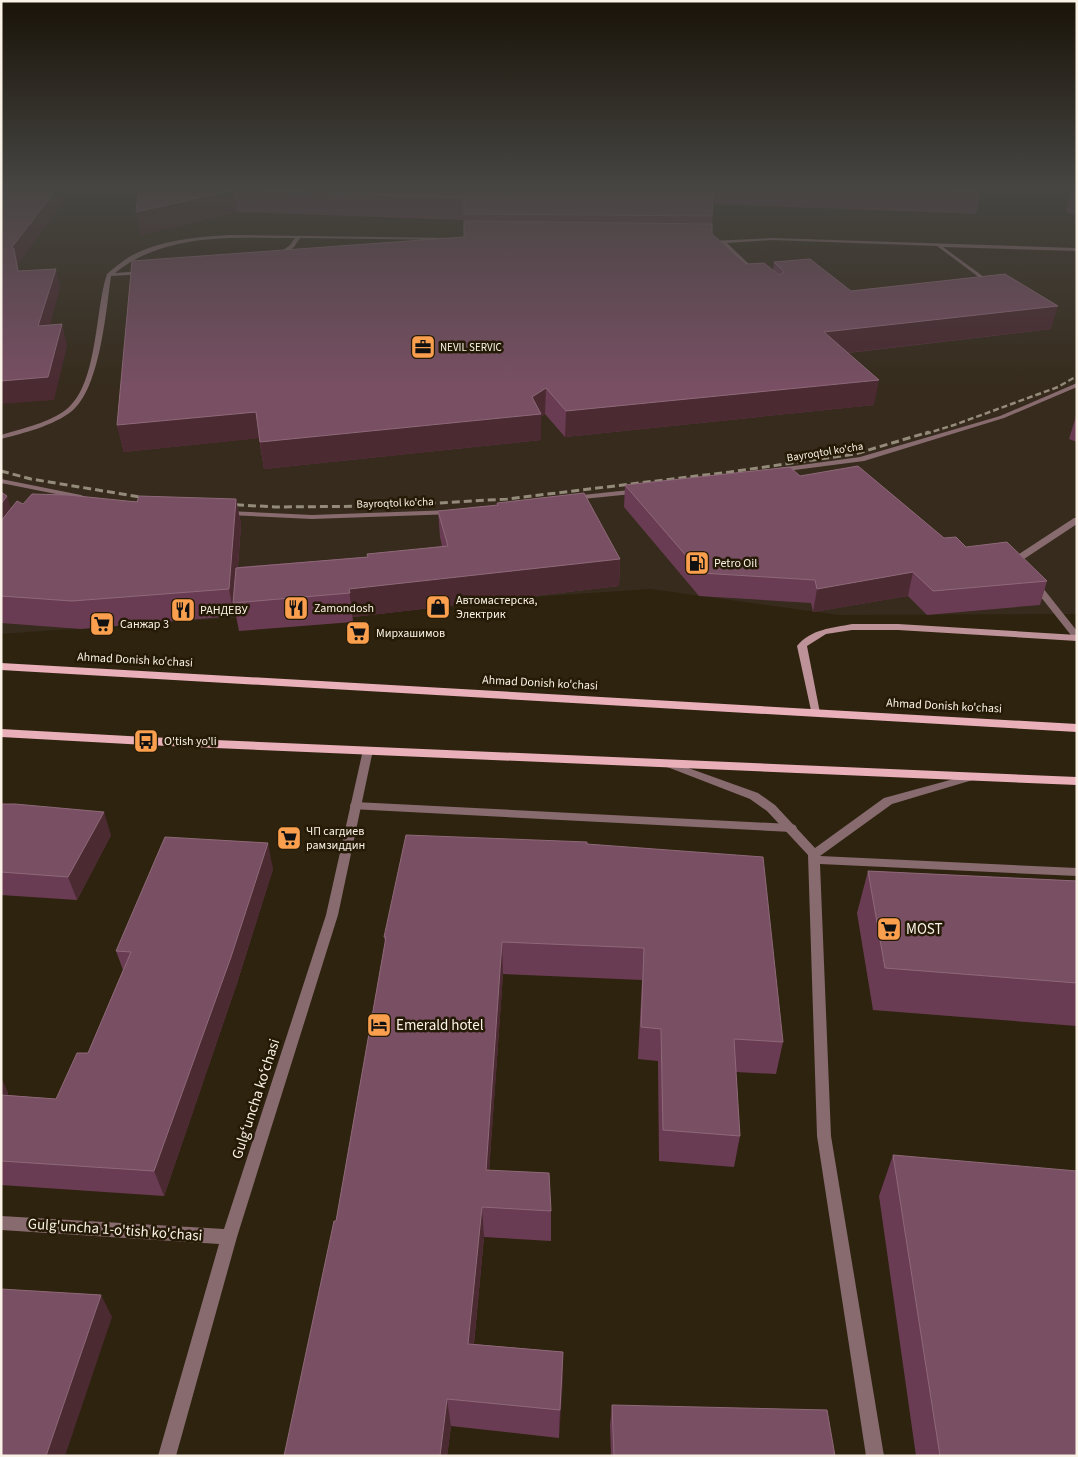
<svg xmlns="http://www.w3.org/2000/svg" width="1078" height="1457" viewBox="0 0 1078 1457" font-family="'Source Sans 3',sans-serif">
	<rect width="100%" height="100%" fill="#2e230f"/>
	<!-- industrial -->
	<path fill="#362b1c" d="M1,185H1077V614L839,615L650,589L1,634Z"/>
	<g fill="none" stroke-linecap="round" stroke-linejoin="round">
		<!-- lane -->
		<g fill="#876b6f" fill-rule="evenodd">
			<path d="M229,235L452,238L454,239L452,240L300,238L294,247L279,258L277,255L290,245L295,238C233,238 166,232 115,273L143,271L146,273L145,274L111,276C106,311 100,388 72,411C53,426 24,433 1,439V435C23,428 50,423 68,408C98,382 95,309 107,274C114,268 121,262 129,257C159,240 196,237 229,235Z"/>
			<path d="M772,238L1077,248V251L943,247L984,277V279L977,285L974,283L979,278L976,275L937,246L772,240L727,243L754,269L755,270L752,272L722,243H709L707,242L709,241Z"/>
			<path d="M1074,518H1077V524L1021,561L1023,564L1022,566H1016L1012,560L1013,558Z"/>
			<path d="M1036,582L1039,583L1077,631V640L1074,639L1033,587L1032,585Z"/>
			<path d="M355,802L791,824L795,825L797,828L795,831L791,832L351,809L350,806L351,803Z"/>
		</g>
		<!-- street -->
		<g fill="#876b6f" fill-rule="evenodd">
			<path d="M1077,383V387L1004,418L864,461L779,472L775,470L779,468L860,457L1000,416Z"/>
			<path d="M1,479L81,495L85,497L81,499L1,483Z"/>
			<path d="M639,489H642V493L573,500L569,498L573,496Z"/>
			<path d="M452,510H455V514L312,519L227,515L223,513L227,511L312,515Z"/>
			<path d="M368,747L373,750L338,915L237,1237L176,1456H158L219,1244L1,1230V1216L224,1229L326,915L363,750Z"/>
			<path d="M666,760L758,793L775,805L815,848L884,798L972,774L977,777L976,779L892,804L820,856L1077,868V876L820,864L831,1136L884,1456H866L817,1136L808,855L767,811L750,799L662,765L661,763Z"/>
		</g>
		<!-- secondary -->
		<path fill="#be9299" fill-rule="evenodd" d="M852,624H898L1077,635V641L898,630H852L826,634L807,646L820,713L815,716L812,715L797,646C811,629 832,628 852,624Z"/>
		<!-- primary -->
		<g fill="#eab0ba" fill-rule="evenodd">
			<path d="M1,663L1077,724V732L1,670Z"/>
			<path d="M1,729L146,737L1077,777V785L146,745L1,737Z"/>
		</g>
		<!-- rail-far1 -->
		<path stroke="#948b7b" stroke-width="2.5" stroke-dasharray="6 3" stroke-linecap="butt" d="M925,434L954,425L1058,387L1077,376"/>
		<!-- rail -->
		<g stroke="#948b7b" stroke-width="3" stroke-dasharray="8 4" stroke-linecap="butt">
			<path d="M1,471L31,479L152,499"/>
			<path d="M224,504L275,507L386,506L507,499L730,472L855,454L929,432"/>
		</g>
	</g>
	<!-- wall -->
	<g fill="#6a3c54">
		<path d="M139,185H977L981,192L976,214L713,204L712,234L746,264L773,270L774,262L851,291L1051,329L848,353L874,405L565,437L545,414L541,417V440L264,469L259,438L124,452L117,425L464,237V220L237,212L141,235L136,212Z"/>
		<path d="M1049,185H1077V214L1066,213L1072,189L1049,186Z"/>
		<path d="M1077,413V442L1069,439Z"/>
		<path d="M625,485L944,538L1047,581L1040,605L927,615L908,596L813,612L811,603L699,596L624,507Z"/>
		<path d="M1,492L11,508L23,504L236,499L241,525L238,567L367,557L442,546L440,537L438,511L497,505V503L620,559L619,586L353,617V622L239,631L235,611L234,616L81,629L1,623Z"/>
		<path d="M1,804L111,835L77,900L1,895Z"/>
		<path d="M587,844L783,1042L776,1074L736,1072L740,1136L734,1167L659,1161L658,1061L638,1059L642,980L503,974L489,1170L551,1211V1241L484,1237L474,1344L563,1352L559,1438L451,1426L447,1456H284L336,1221L385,942L384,937Z"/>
		<path d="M273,869L237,983L164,1196L1,1185V1078L8,1093L7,1095L56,1099L88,1053L123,970L116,951Z"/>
		<path d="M868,871L1077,881V1026L873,1010L857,913Z"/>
		<path d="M893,1155L1077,1456H916L879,1196Z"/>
		<path d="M612,1405L835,1456H611L610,1425Z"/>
	</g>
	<!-- shaded-wall -->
	<g fill="#4b2a32">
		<path d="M60,185H76L18,264L23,291L12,247Z"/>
		<path d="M234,190L237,212L141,235L136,212Z"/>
		<path d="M56,269L60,288L44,347L38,326Z"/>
		<path d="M1058,306L1051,329L820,356L824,332Z"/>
		<path d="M62,324L67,346L54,400L1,404V381Z"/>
		<path d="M879,380L874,405L565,437L566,411Z"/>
		<path d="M546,388L545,414L541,417V440L264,469L260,442Z"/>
		<path d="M256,412L261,438L124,452L117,425Z"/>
		<path d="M7,496L16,522L1,541V504Z"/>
		<path d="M236,499L241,525L235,603H233L235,611L234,616L229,589Z"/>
		<path d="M620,559L619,586L353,617V622L349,589Z"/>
		<path d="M913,572L908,596L813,612L817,589Z"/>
		<path d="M104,812L111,835L77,900L68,877Z"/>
		<path d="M268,843L273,869L237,983L164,1196L154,1171Z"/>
		<path d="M502,942L503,974L487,1201L486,1170Z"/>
		<path d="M1,1078L8,1093L1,1107Z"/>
		<path d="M482,1207L484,1237L471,1373L468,1344Z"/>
		<path d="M101,1295L112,1317L65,1456H46Z"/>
		<path d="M563,1352V1381L559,1438L560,1410Z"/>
		<path d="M447,1399L451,1426L447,1456H440Z"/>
	</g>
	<!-- building -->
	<g fill="#794f64" stroke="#8e6978">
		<path d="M1,185H60L12,247L14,249L18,271L56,269L38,326L62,324L48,377L1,381Z"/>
		<path d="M139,185H714L712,216L464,214V198L234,190L136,212Z"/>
		<path d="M773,185H977L981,192Z"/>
		<path d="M1073,185H1077V198L1070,197Z"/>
		<path d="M464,221L712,224V234L746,264L764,263L779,275L784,272L774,262L810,259L851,291L1005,274L1058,306L824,332L879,380L566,411L546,388L532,397L541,414L260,442L256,412L117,425L132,261L464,237Z"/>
		<path d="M858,466L944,538L956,537L966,547L1007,542L1047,581L933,591L913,572L817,589L815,580L701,573L625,485L790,467L800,476Z"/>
		<path d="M1,492L7,496L1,504Z"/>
		<path d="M584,493L620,559L349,589L350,593L233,603L236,568L368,557L367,554L448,546L438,511L498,505L497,503Z"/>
		<path d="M32,494L68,495L137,502L139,496L236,499L229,589L72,601L1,596V521L17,501L23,504Z"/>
		<path d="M1,804H15L104,812L68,877L1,872Z"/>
		<path d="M406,835L587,842V844L763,857L783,1042L734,1039L740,1136L663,1130L661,1029L641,1027L644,948L502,942L486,1170L549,1173L551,1211L482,1207L468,1344L563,1352L560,1410L447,1399L440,1456H284L334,1221H336L386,937H384Z"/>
		<path d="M165,837L268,843L231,957L154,1171L1,1161V1095L56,1099L77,1053H88L131,952L116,951Z"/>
		<path d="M868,871L1077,881V983L885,968Z"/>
		<path d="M893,1155L1077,1171V1456H940Z"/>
		<path d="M1,1289L101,1295L46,1456H1Z"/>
		<path d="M612,1405L827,1410L835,1456H614Z"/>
	</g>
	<!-- sky -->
	<linearGradient id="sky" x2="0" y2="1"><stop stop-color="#191308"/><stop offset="0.48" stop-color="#464542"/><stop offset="1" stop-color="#464542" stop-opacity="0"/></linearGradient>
	<rect width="1078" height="389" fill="url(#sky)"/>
	<!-- icons -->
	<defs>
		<symbol id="office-square" viewBox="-11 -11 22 22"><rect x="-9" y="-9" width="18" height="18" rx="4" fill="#fa9f4e" stroke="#251a06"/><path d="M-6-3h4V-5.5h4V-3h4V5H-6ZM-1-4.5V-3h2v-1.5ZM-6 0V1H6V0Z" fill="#111"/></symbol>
		<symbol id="fuel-square" viewBox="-11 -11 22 22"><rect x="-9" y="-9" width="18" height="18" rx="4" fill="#fa9f4e" stroke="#251a06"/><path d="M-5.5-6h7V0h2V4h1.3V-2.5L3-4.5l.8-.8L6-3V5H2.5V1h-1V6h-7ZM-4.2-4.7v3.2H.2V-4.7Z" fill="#111"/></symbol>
		<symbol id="shop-square" viewBox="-11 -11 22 22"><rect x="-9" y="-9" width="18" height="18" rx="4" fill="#fa9f4e" stroke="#251a06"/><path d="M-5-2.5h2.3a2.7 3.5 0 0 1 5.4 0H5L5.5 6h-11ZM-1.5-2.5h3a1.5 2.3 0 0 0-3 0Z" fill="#111"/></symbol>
		<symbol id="restaurant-square" viewBox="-11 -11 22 22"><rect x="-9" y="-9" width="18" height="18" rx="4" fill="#fa9f4e" stroke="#251a06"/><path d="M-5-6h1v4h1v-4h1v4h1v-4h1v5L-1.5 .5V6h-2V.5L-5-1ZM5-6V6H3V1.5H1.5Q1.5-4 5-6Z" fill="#111"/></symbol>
		<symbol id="supermarket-square" viewBox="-11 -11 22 22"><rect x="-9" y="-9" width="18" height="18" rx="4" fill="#fa9f4e" stroke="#251a06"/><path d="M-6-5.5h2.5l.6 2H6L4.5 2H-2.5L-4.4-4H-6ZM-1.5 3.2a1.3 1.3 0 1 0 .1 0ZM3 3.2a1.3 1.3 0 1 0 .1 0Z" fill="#111"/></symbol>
		<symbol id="bus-square" viewBox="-11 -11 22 22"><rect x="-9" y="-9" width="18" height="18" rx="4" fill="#fa9f4e" stroke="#251a06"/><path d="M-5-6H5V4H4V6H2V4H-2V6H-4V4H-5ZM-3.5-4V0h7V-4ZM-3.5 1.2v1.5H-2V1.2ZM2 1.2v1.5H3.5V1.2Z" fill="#111"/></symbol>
		<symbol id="hotel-square" viewBox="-11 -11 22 22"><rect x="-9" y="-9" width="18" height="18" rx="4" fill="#fa9f4e" stroke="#251a06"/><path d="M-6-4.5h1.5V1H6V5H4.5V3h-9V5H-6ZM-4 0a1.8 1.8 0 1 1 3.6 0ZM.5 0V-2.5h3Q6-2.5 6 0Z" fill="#111"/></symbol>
	</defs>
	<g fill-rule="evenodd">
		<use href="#office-square" x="409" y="333" width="28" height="28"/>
		<use href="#fuel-square" x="683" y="549" width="28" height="28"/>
		<use href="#shop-square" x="424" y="593" width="28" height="28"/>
		<use href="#restaurant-square" x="282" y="594" width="28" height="28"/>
		<use href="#restaurant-square" x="169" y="596" width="28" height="28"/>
		<use href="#supermarket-square" x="88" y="610" width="28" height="28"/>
		<use href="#supermarket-square" x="344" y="619" width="28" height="28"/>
		<use href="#bus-square" x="132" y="727" width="28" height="28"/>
		<use href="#supermarket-square" x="275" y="824" width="28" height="28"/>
		<use href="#supermarket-square" x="875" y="915" width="28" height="28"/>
		<use href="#hotel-square" x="365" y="1011" width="28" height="28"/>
	</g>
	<g text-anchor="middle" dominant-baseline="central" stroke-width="5" stroke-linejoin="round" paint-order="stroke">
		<!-- far-poi labels -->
		<g font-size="11" fill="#faf2e6" stroke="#251a06" text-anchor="start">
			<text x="440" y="347">NEVIL SERVIC</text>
		</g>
		<!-- far-street labels -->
		<g font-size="11" fill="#faf2e6" stroke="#251a06">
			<text transform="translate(825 452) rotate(-9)">Bayroqtol ko'cha</text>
			<text transform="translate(395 503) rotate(-2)">Bayroqtol ko'cha</text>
		</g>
		<!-- poi labels -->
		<g font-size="12" fill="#faf2e6" stroke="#251a06" text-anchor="start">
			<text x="714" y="563">Petro Oil</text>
			<text x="456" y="600">Автомастерска,<tspan x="456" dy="14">Электрик</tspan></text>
			<text x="314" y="608">Zamondosh</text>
			<text x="200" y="610">РАНДЕВУ</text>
			<text x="120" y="624">Санжар 3</text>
			<text x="376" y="633">Мирхашимов</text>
			<text x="164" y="741">O'tish yo'li</text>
			<text x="306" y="831">ЧП сагдиев<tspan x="306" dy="14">рамзиддин</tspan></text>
		</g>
		<!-- street labels -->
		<g font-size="12" fill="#faf2e6" stroke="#251a06">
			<text transform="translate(135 660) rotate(3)">Ahmad Donish ko'chasi</text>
			<text transform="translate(540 683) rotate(3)">Ahmad Donish ko'chasi</text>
			<text transform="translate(944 706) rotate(3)">Ahmad Donish ko'chasi</text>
		</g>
		<!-- near-poi labels -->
		<g font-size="15" fill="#faf2e6" stroke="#251a06" text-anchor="start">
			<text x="906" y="929">MOST</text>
			<text x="396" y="1025">Emerald hotel</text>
		</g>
		<!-- near-street labels -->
		<g font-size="15" fill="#faf2e6" stroke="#251a06">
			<text transform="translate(256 1099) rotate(-72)">Gulgʻuncha koʻchasi</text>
			<text transform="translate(115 1230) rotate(4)">Gulg'uncha 1-o'tish ko'chasi</text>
		</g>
	</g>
	<!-- border -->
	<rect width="1078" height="1457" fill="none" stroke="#faf2e6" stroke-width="5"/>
</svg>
